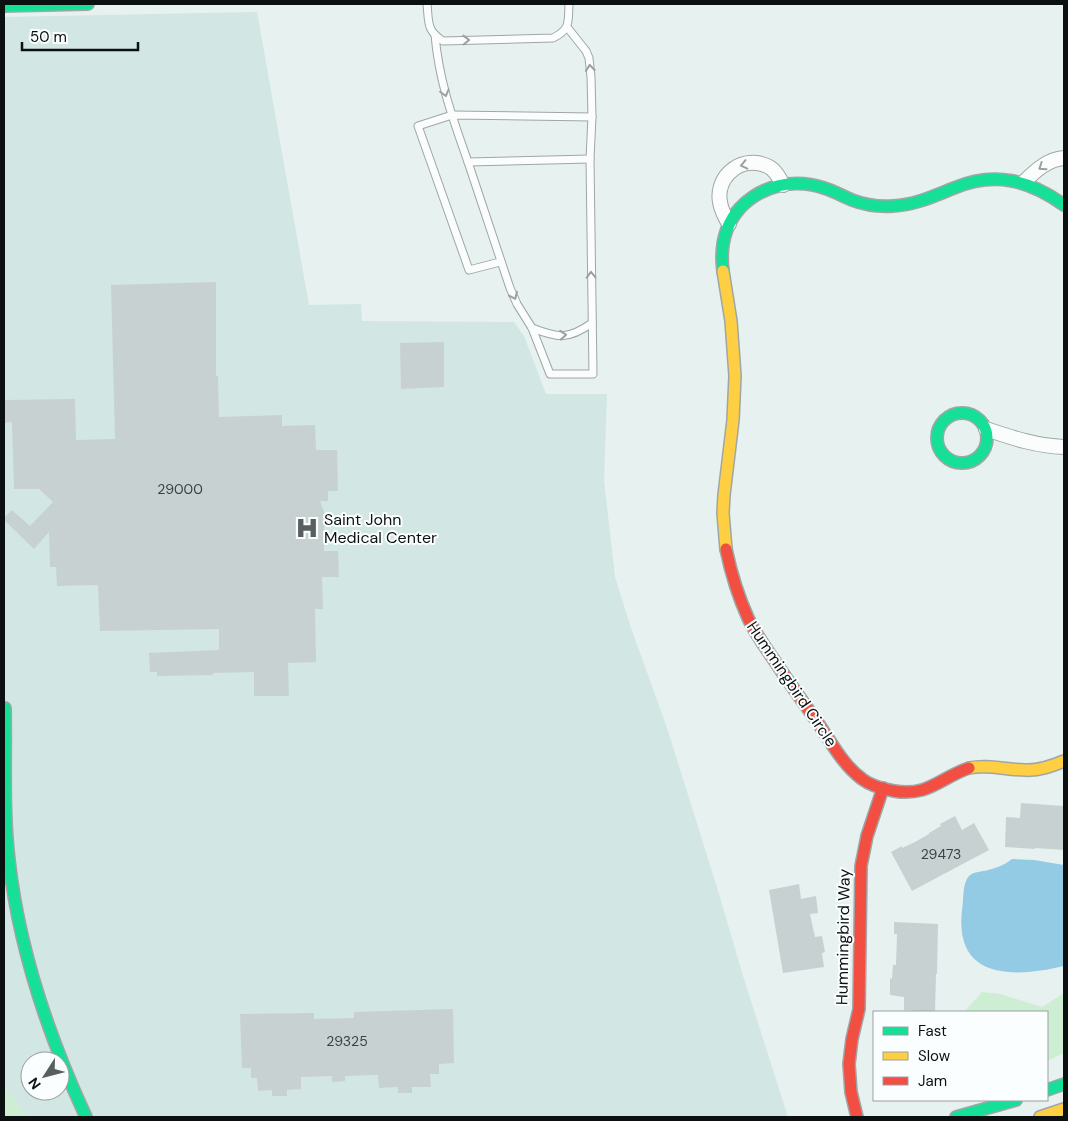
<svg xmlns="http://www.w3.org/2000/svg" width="1068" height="1121" viewBox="0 0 1068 1121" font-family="'DM Sans',sans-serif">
	<rect width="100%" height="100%" fill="#e6f1f0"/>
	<!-- built -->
	<path fill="#d2e6e4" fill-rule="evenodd" d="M257,12L309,305L361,304L362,321L514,322L524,336L546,394H607L604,480L615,577L630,625L668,731L719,894L743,976L788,1117H4V17ZM30,1061H60V1091H30Z"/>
	<!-- green -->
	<g fill="#ceeed4">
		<path d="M982,992L1000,994L1042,1007L1064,993V1053L1047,1061V1012H964Z"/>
		<path d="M4,1086L27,1117H4Z"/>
	</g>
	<!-- water -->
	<path fill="#93cbe4" d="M1012,859L1034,860L1064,865V966C1014,978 954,980 962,910C964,899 962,884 969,876C974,871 982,872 988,870C996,868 1005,865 1012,859Z"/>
	<!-- building -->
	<g fill="#c8d1d1">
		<path d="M216,282V376H218L219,417L282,415V426L315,425L316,450H337L338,491H328V501H320L327,520L324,528V551H338L339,577H322L323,609H315L316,662L288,663L289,696H254V672L213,673V675L157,676V672H150L149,653L219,650V629L100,631L98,585L57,586L56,567H50L49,532L34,549L4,520V518L12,510L30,526L53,502L39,489H14L12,422L4,423V400L75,399L76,440L115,439L111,285Z"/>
		<path d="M444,342V387L401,389L400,343Z"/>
		<path d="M1021,803L1064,806V850L1035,848V849L1005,847L1006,817L1020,818Z"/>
		<path d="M955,816L962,830L974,823L989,850L912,891L891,852L902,846V848L915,842L929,834V833L941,826L940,824Z"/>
		<path d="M799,884L801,899L816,896L818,913L810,914L815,937L822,936L825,952L822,953L824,967L783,973L769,890Z"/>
		<path d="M894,922L938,924L937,974H936L935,1012L904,1010V997L890,995V978L892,979L893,965H896L897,934H894Z"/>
		<path d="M453,1009L454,1063L439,1064V1074H430L431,1087H412V1093H398V1087L379,1088L378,1075H371L345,1076V1081L332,1082V1076L301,1077V1089L287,1090V1096H272V1090L258,1091L257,1078H251V1068H242L240,1014L314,1013V1019L354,1018V1012Z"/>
	</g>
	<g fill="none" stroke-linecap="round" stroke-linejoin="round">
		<defs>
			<g id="lane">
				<path d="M427,4C429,22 426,30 443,41L553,38C571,29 568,22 569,4"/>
				<path d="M435,35C439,82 453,119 468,162L590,159"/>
				<path d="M468,162L510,288L517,304L532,328L550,374H593L590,159L592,117L591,77L589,58L586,51L567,27"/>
				<path d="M500,262L469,270L418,126L452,115L592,117"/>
				<path d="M532,328C558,338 568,340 592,323"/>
			</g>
			<g id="street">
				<path d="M1024,182C1035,171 1048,159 1064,158"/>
				<path d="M729,224C725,217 721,210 720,202C716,180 735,160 757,163C762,164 768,165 772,169C777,173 780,179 783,185"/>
				<path d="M986,429C1013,438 1036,446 1064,447"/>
			</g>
			<g id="fast">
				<path d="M4,6L88,4"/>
				<path d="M723,271C720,248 724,226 740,208C762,185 794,178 824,188C834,191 842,196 852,200C865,205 879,207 893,206C915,205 934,196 954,188C995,171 1029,180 1064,205"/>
				<circle cx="962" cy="438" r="25"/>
				<path d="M5,708C6,759 3,810 9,860C19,950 48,1035 86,1117"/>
				<path d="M1047,1090L1064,1084"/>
				<path d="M956,1117L1016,1100"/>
			</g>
			<g id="slow">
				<path d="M723,271L731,321L735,376L733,420L724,495L723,513L726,549"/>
				<path d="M969,768C989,764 1005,770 1025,770C1039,771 1052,766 1064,761"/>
				<path d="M1040,1117L1064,1109"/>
			</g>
			<g id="jam">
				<path d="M726,549C731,573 738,596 748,618C755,633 765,647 774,660C788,681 803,702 818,723C831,742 843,765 862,779C871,786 883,789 894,791C928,797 940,778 969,768"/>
				<path d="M857,1117L851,1092L849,1064L852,1039L859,1009L861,866L867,836L883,788"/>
			</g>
		</defs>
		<!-- lane casing -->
		<use href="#lane" stroke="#9ea6a6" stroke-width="9"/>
		<!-- street casing -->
		<use href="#street" stroke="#9ea6a6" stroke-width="16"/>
		<!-- fast casing -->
		<use href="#fast" stroke="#9ea6a6" stroke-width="14"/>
		<!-- slow casing -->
		<use href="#slow" stroke="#9ea6a6" stroke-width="14"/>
		<!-- jam casing -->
		<use href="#jam" stroke="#9ea6a6" stroke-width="14"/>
		<!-- lane -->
		<use href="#lane" stroke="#fbfdfd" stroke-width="7"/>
		<!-- street -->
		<use href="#street" stroke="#fbfdfd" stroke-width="14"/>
		<!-- fast -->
		<use href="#fast" stroke="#16e098" stroke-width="11"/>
		<!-- slow -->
		<use href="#slow" stroke="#ffcf43" stroke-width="11"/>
		<!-- jam -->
		<use href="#jam" stroke="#f24e42" stroke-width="11"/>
	</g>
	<!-- one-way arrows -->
	<defs><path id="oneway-chevron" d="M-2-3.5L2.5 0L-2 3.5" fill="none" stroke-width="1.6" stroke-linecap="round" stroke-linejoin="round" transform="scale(1.25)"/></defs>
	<g stroke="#9b9f9f">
		<use href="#oneway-chevron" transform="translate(466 40) rotate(-1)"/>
		<use href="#oneway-chevron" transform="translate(590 68) rotate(-96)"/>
		<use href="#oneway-chevron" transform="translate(445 93) rotate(75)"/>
		<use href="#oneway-chevron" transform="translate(744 165) rotate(167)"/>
		<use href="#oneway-chevron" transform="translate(1042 167) rotate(146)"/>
		<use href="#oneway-chevron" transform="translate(591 275) rotate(-91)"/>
		<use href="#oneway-chevron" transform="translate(514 296) rotate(65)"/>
		<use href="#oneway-chevron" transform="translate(563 335) rotate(-4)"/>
	</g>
	<!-- icons -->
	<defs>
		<symbol id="hospital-bare" viewBox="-9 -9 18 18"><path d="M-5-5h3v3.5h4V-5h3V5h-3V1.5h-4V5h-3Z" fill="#585f5f" stroke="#fafefe" stroke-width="2.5" paint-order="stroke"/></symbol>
	</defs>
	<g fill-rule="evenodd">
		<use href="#hospital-bare" x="291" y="512" width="32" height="32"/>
	</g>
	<g text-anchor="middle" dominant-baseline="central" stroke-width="4" stroke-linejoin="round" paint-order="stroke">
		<!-- number labels -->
		<g font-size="14" fill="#3a4141">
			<text x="180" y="489">29000</text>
			<text x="941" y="854">29473</text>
			<text x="347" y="1041">29325</text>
		</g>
		<!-- poi labels -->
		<g font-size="16" fill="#0b1111" stroke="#fafefe" text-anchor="start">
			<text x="324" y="519">Saint John<tspan x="324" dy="18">Medical Center</tspan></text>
		</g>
		<!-- street labels -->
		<g font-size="16" fill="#0b1111" stroke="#fafefe">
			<text transform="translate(792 684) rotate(56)">Hummingbird Circle</text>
			<text transform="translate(843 937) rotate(-89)">Hummingbird Way</text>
		</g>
	</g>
	<!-- border -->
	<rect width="1068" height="1121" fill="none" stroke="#0b1111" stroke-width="10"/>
	<!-- legend -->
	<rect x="873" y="1011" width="175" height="90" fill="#fafefe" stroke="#9a9f9f"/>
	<rect x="883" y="1027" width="25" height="8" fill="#16e098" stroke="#9a9f9f"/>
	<text x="918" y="1036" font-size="15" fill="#0b1111">Fast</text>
	<rect x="883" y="1052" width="25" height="8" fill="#ffcf43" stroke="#9a9f9f"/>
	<text x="918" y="1061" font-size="15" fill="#0b1111">Slow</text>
	<rect x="883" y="1077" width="25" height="8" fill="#f24e42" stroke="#9a9f9f"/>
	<text x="918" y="1086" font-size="15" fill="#0b1111">Jam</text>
	<!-- north arrow -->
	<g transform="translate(45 1076) rotate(234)"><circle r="24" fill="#fafefe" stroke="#9a9f9f"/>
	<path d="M0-4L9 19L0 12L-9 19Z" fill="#585f5f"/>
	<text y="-8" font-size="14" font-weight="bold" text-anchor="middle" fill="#0b1111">N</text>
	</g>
	<!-- scale -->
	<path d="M22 42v8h116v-8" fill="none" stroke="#0b1111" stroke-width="2.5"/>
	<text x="30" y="42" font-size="15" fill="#0b1111" stroke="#fafefe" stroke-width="4" paint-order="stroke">50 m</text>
</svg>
